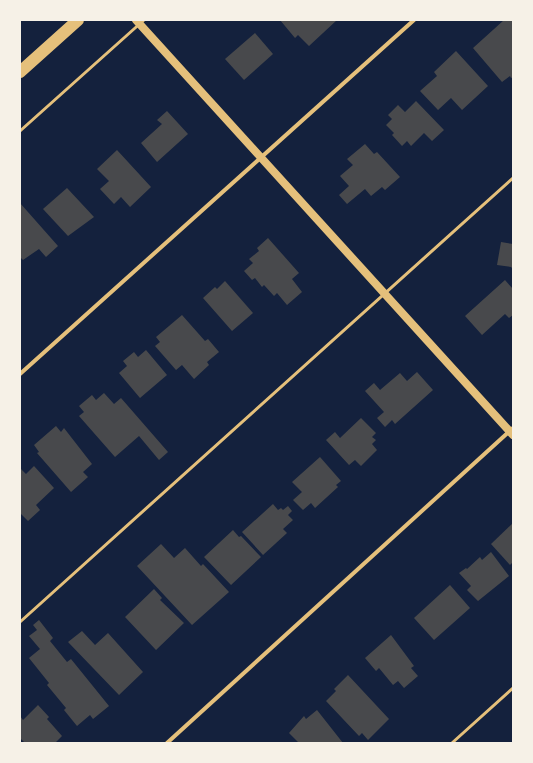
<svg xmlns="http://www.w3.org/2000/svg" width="533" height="763" viewBox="0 0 533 763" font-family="'Open Sans',sans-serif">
	<rect width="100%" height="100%" fill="#14213d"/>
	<!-- building -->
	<g fill="#48494c">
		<path d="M280,20H337L309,46L298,35L295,38Z"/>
		<path d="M504,20H513V77L511,78L510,76L502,82L473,48Z"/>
		<path d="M255,33L273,54L244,80L225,59Z"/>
		<path d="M456,51L488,86L462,110L451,98L438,110L420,91L437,76L434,72Z"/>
		<path d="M416,101L444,130L432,141L424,133L411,146L407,141L402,146L392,135L394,133L386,125L392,119L388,115L398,105L405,112Z"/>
		<path d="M167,111L188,134L157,162L141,143L162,124L157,120Z"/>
		<path d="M365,144L374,154L377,152L400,177L385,190L382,187L371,196L365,189L347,204L339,195L349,186L340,176L353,165L347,159Z"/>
		<path d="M117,150L151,187L130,207L121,197L114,204L100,189L109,181L97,169Z"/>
		<path d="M67,188L94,217L68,236L43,209Z"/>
		<path d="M20,203L58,246L46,257L39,249L23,260L20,257Z"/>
		<path d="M268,238L299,273L292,279L302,292L287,305L277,293L274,296L264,285L262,287L255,278L252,280L244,271L253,263L249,259L259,251L257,248Z"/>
		<path d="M501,242L513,244V269L511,267L497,265Z"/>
		<path d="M505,280L513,289V315L509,318L505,314L482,335L465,316Z"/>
		<path d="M225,281L253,313L232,331L203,298L215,287L217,289Z"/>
		<path d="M182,315L205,341L208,339L219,352L207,362L209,365L194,379L182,365L176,370L155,346L160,342L156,337Z"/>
		<path d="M146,350L167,375L140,398L119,373L127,366L123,361L134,352L138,357Z"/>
		<path d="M417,372L433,390L395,424L392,420L385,427L377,418L384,412L365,391L374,383L380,390L400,373L407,381Z"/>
		<path d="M104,393L114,404L121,398L168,452L159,460L139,436L115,457L79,416L84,412L79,406L92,395L96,400Z"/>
		<path d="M361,418L376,433L372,437L376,440L372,444L377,450L361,466L355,460L349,465L326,440L335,432L340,438Z"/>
		<path d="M56,426L61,432L64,428L92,464L83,472L88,477L71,492L37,453L39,452L34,445Z"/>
		<path d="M320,457L341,481L336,485L338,487L315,508L311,503L303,510L293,500L302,492L292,482Z"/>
		<path d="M34,466L54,488L36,505L40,510L28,521L20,513V468L26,474Z"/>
		<path d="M273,504L278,510L281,508L283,510L288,506L292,511L288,515L293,520L283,529L287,533L263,555L242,532Z"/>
		<path d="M513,523V562L510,565L491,544Z"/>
		<path d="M233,530L239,537L241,536L261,557L231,585L204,557Z"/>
		<path d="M161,544L174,558L185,548L201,566L203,564L229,592L192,625L137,566Z"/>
		<path d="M491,552L509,576L478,601L467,590L471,586L459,573L466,568L467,569L480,557L482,560Z"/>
		<path d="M450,585L470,608L434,640L414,618Z"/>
		<path d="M154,589L162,598L160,600L184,623L156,650L125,617Z"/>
		<path d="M39,620L53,638L50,641L67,662L71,659L109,706L93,719L90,715L77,726L64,710L66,708L47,685L49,683L29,658L40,649L29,636L37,630L33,625Z"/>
		<path d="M82,631L95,645L108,633L143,672L119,695L68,642Z"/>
		<path d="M391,635L414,666L411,668L418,676L404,688L398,681L393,685L379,668L376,671L365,658Z"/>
		<path d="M348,675L389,719L368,740L362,733L359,736L326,701L336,691L334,689Z"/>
		<path d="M38,705L49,717L47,719L62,736L55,743H25L20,738V716L23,720Z"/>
		<path d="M317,710L343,743H299L289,733L304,716L306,719Z"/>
	</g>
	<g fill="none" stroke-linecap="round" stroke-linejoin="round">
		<!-- service -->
		<g stroke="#e5c07b" stroke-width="3">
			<path d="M20,131L144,20"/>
			<path d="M20,622L513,178"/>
			<path d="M452,743L513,688"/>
		</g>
		<!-- minor -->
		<g stroke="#e5c07b" stroke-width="4">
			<path d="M20,374L414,20"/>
			<path d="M167,743L513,428"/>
		</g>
		<!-- secondary -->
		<path stroke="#e5c07b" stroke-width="8" d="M136,20L513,435"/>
		<!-- motorway -->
		<path stroke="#e5c07b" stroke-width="12" d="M20,72L78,20"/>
	</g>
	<!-- border -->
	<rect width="533" height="763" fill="none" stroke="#f6f1e7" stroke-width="42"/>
</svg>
